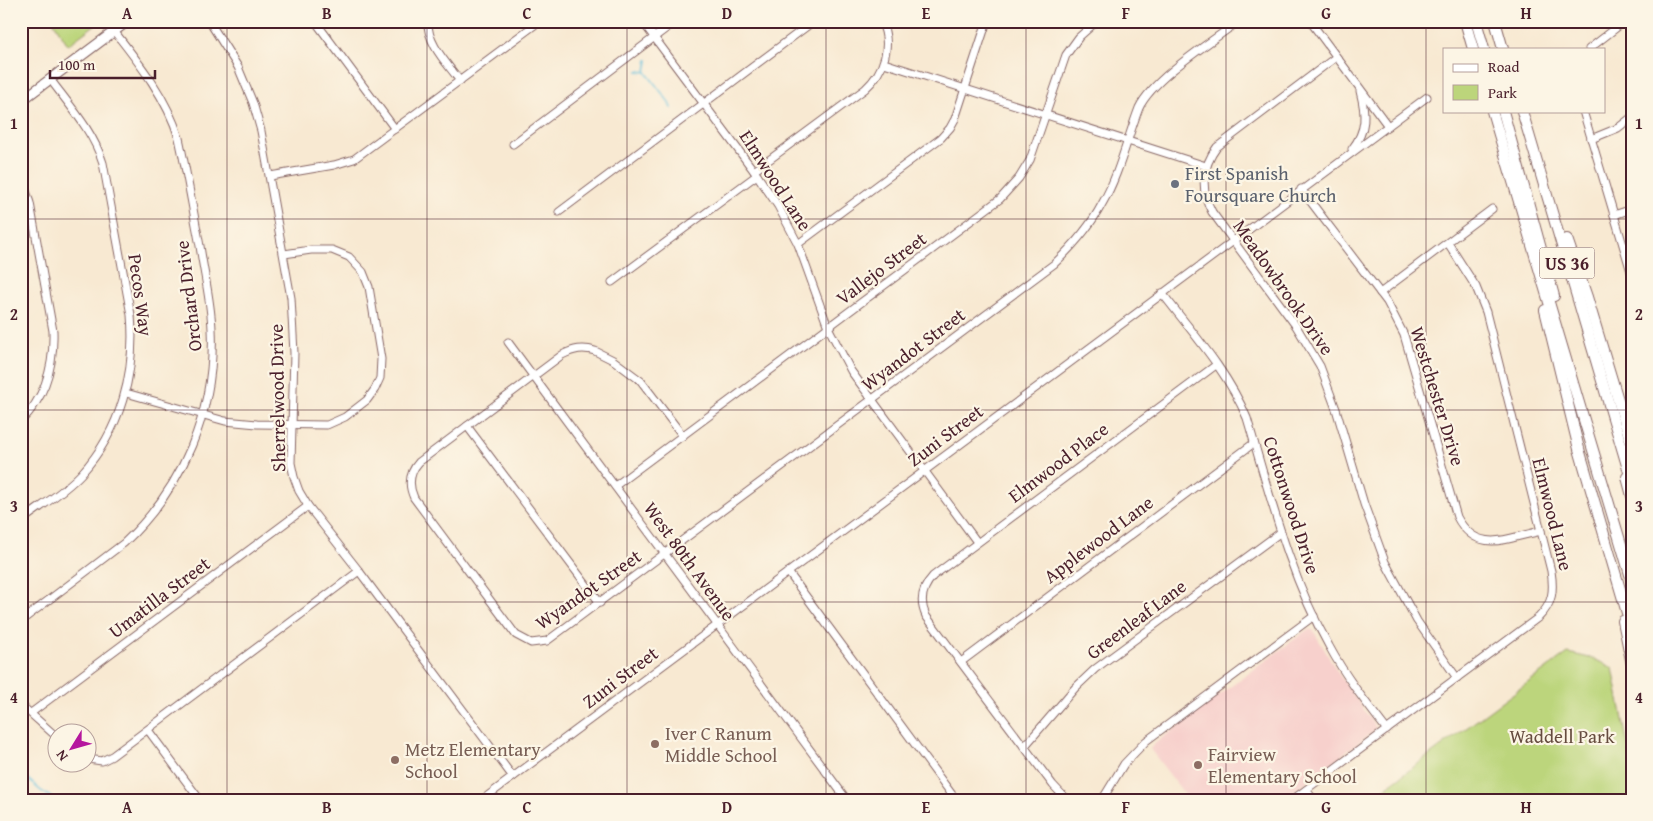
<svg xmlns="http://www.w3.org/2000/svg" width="1653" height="821" viewBox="0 0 1653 821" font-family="'Gentium Book Plus',serif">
	<rect width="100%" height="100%" fill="#fcf5e5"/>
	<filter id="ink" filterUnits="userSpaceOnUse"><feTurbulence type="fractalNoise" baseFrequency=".02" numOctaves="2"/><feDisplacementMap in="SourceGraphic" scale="10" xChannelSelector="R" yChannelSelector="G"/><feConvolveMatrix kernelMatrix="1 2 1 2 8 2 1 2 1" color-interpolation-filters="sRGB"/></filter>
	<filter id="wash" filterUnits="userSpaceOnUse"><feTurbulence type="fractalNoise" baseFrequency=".0096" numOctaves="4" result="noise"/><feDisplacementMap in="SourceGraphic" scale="20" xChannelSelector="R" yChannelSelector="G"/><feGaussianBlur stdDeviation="1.12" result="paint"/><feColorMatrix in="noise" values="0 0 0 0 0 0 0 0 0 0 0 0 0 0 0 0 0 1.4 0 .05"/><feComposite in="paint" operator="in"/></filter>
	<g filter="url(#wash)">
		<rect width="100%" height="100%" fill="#f8e9d2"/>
		<!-- built -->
		<path fill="#f7d0cc" d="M1308,629L1313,630L1338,673L1376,727L1375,730L1282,800H1189L1150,749L1155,743Z"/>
		<!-- green -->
		<g fill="#bcd57b" stroke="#837a53">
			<path d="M53,21H100L68,45Z"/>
			<path d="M1568,653L1594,659L1613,668L1631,761L1632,800H1381L1377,794Z"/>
		</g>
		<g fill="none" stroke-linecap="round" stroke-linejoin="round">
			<!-- stream -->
			<g stroke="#5bbcda" stroke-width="2">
				<path d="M648,60L646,72L668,101L671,108"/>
				<path d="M638,71L646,72"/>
				<path d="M21,773L40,790L55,800"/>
			</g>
		</g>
	</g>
	<g filter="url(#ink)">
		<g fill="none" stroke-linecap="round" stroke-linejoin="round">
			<defs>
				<g id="minor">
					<path d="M209,21L238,67L253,103L261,131L291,298L294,353L291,463L294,477L299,491L308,506L359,571L513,777"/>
					<path d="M315,21L395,129"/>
					<path d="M428,21C427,44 447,63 460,81"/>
					<path d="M642,21L757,175L778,206L798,244L828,327L851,371L977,542"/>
					<path d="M1310,21L1388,126"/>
					<path d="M1589,49L1625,21"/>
					<path d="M1336,57L1217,147C1202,167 1200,190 1212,212L1296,326L1320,366L1336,409L1364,504L1385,562L1417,621L1457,678"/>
					<path d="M884,63L1206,166"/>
					<path d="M1583,111L1632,275"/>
					<path d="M1591,139L1618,128L1632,117"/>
					<path d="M513,144L676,21"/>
					<path d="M1352,149C1367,130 1366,114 1360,91"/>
					<path d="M754,171L865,89C884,72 893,45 881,21"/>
					<path d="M21,176L30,203L53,331C54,364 46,397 21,421"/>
					<path d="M270,176L334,165L354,159L540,21"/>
					<path d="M1301,189L1387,302L1404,335L1457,517C1477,555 1507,538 1541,531"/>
					<path d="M559,212L814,21"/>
					<path d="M1614,215L1632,209"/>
					<path d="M798,244L941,138L950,128L955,119L987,21"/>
					<path d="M612,282L757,175"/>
					<path d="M1162,293C1192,332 1228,372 1247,418C1270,495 1289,575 1329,646C1345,676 1366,703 1387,730"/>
					<path d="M1380,293L1492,209"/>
					<path d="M508,342L847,800"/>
					<path d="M126,393L225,421L257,424L327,425L345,417L367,400L375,389L380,378L381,359L369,287L363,272L349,257L332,250H311L284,254"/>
					<path d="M467,426L600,603"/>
					<path d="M683,436L641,381L613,360L595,351C583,347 574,349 562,355L419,462C409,473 408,485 414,498L516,635L531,643L547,641L1054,264C1073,246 1090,227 1102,204C1119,175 1127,139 1139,108C1153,78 1211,42 1239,21"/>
					<path d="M615,486L1000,199L1019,178L1030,160L1066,55L1079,37L1097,21"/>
					<path d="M21,521C41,506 64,492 81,474C121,430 136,373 131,315L103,163C93,131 70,106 50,79"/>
					<path d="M788,572L956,800"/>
					<path d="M21,621L124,543C183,488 216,410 212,329C211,301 204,274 200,246C193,210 187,174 179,138C167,98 140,64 114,31"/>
					<path d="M961,662L1254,443"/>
					<path d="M21,705L58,738"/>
					<path d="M31,713L308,506"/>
					<path d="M148,730L200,800"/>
					<path d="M1024,747L1075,688L1095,669L1281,532"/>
					<path d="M88,759L102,761L112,756L359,571"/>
					<path d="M1306,790L1314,800"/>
					<path d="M482,800L1427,97"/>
					<path d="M1067,800L1053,785L926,616C919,601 922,588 933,576L1216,365"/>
					<path d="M1102,800L1124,764L1146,741L1314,616"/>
					<path d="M1292,800L1539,617C1553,603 1554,590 1551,571L1486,312L1476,287L1448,243"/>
				</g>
				<path id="major" d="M21,101L128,21"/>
				<g id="highway">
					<path d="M1465,21L1473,49"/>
					<path d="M1476,21L1484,49"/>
					<path d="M1495,21L1503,49"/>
					<path d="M1492,111L1632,581"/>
					<path d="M1503,111L1554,296"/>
					<path d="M1522,111L1632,482"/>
					<path d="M1567,239L1587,297L1632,446"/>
					<path d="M1545,310L1579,449L1632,630"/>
					<path d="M1627,477L1632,496"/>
					<path d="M1623,621L1632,665"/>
				</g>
			</defs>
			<!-- minor casing -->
			<use href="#minor" stroke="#876665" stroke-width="9"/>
			<!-- major casing -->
			<use href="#major" stroke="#876665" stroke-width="11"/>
			<!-- highway casing -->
			<use href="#highway" stroke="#876665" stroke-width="12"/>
			<!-- minor -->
			<use href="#minor" stroke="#fff" stroke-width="7"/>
			<!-- major -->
			<use href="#major" stroke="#fff" stroke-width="9"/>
			<!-- highway -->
			<use href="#highway" stroke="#fff" stroke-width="10"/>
		</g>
	</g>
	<!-- grid -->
	<path fill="none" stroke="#4a1f2b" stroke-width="1" stroke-opacity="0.55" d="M227,21V800M427,21V800M627,21V800M826,21V800M1026,21V800M1226,21V800M1426,21V800M21,219H1632M21,410H1632M21,602H1632"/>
	<!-- markers -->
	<circle fill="#6b7280" stroke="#fcf5e5" stroke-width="2" cx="1175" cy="184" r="5"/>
	<g fill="#8d6e63" stroke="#fcf5e5" stroke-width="2">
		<circle cx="655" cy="744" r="5"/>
		<circle cx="395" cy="760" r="5"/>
		<circle cx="1198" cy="765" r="5"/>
	</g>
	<g text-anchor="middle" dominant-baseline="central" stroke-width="4.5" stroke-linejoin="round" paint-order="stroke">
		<!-- shield labels -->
		<rect fill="#fcf5e5" stroke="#7f5f63" stroke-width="1" x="1539.5" y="247.5" width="55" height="31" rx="4"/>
		<g font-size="18" font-weight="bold" fill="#4a1f2b">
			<text x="1567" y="263">US 36</text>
		</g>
		<!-- worship labels -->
		<g font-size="19" fill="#5b616d" stroke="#fcf5e5" text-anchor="start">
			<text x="1185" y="173">First Spanish<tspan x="1185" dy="22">Foursquare Church</tspan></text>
		</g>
		<!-- street labels -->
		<g font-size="19" fill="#4a1f2b" stroke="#fcf5e5">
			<text transform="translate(776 180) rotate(57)">Elmwood Lane</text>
			<text transform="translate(881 268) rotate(-37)">Vallejo Street</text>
			<text transform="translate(1284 287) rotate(55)">Meadowbrook Drive</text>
			<text transform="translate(141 295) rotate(82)">Pecos Way</text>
			<text transform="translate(188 296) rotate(-97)">Orchard Drive</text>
			<text transform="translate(913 349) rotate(-37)">Wyandot Street</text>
			<text transform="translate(1438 396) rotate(73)">Westchester Drive</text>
			<text transform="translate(277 398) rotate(-91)">Sherrelwood Drive</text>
			<text transform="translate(945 435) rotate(-37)">Zuni Street</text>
			<text transform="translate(1058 462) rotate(-37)">Elmwood Place</text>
			<text transform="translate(1292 505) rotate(72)">Cottonwood Drive</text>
			<text transform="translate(1553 514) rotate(76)">Elmwood Lane</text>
			<text transform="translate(1098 539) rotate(-37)">Applewood Lane</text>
			<text transform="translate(690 561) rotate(54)">West 80th Avenue</text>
			<text transform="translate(588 589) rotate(-35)">Wyandot Street</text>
			<text transform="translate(159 597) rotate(-37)">Umatilla Street</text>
			<text transform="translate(1136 619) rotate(-37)">Greenleaf Lane</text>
			<text transform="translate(620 677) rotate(-37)">Zuni Street</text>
		</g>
		<!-- education labels -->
		<g font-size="19" fill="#785e54" stroke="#fcf5e5" text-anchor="start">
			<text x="665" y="733">Iver C Ranum<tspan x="665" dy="22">Middle School</tspan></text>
			<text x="405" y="749">Metz Elementary<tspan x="405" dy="22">School</tspan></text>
			<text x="1208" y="754">Fairview<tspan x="1208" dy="22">Elementary School</tspan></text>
		</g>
		<!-- park labels -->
		<g font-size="19" fill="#664c3f" stroke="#fcf5e5">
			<text x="1562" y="736">Waddell Park</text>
		</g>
	</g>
	<!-- margin -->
	<rect width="1653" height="821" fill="none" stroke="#fcf5e5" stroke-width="55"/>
	<!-- legend -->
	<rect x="1443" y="48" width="162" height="65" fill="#fcf5e5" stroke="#b59f9b"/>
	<rect x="1453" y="64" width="25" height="8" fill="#ffffff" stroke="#b59f9b"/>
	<text x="1488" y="72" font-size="15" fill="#4a1f2b">Road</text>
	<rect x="1453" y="85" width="25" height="15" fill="#bcd57b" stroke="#b59f9b"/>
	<text x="1488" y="98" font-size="15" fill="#4a1f2b">Park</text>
	<!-- north arrow -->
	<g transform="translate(72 748) rotate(233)"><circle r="24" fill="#fcf5e5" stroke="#b59f9b"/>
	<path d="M0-4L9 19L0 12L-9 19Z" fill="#b5179e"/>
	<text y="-8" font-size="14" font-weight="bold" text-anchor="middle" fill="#4a1f2b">N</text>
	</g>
	<!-- scale -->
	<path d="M50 70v8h105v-8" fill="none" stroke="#4a1f2b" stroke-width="2.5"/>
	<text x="58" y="70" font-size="15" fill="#4a1f2b" stroke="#fcf5e5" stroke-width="4" paint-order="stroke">100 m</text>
	<rect x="28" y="28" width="1598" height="766" fill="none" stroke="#4a1f2b" stroke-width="2"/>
	<g font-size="16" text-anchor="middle" font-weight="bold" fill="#4a1f2b">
		<text x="127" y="19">A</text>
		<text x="327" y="19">B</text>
		<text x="527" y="19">C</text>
		<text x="727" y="19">D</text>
		<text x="926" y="19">E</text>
		<text x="1126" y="19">F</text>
		<text x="1326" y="19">G</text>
		<text x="1526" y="19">H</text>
		<text x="14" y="129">1</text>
		<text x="1639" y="129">1</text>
		<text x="14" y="320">2</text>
		<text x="1639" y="320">2</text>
		<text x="14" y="512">3</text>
		<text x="1639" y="512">3</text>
		<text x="14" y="703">4</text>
		<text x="1639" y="703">4</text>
		<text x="127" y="813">A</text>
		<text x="327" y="813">B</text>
		<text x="527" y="813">C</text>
		<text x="727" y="813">D</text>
		<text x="926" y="813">E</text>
		<text x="1126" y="813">F</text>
		<text x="1326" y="813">G</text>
		<text x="1526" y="813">H</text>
	</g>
</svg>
